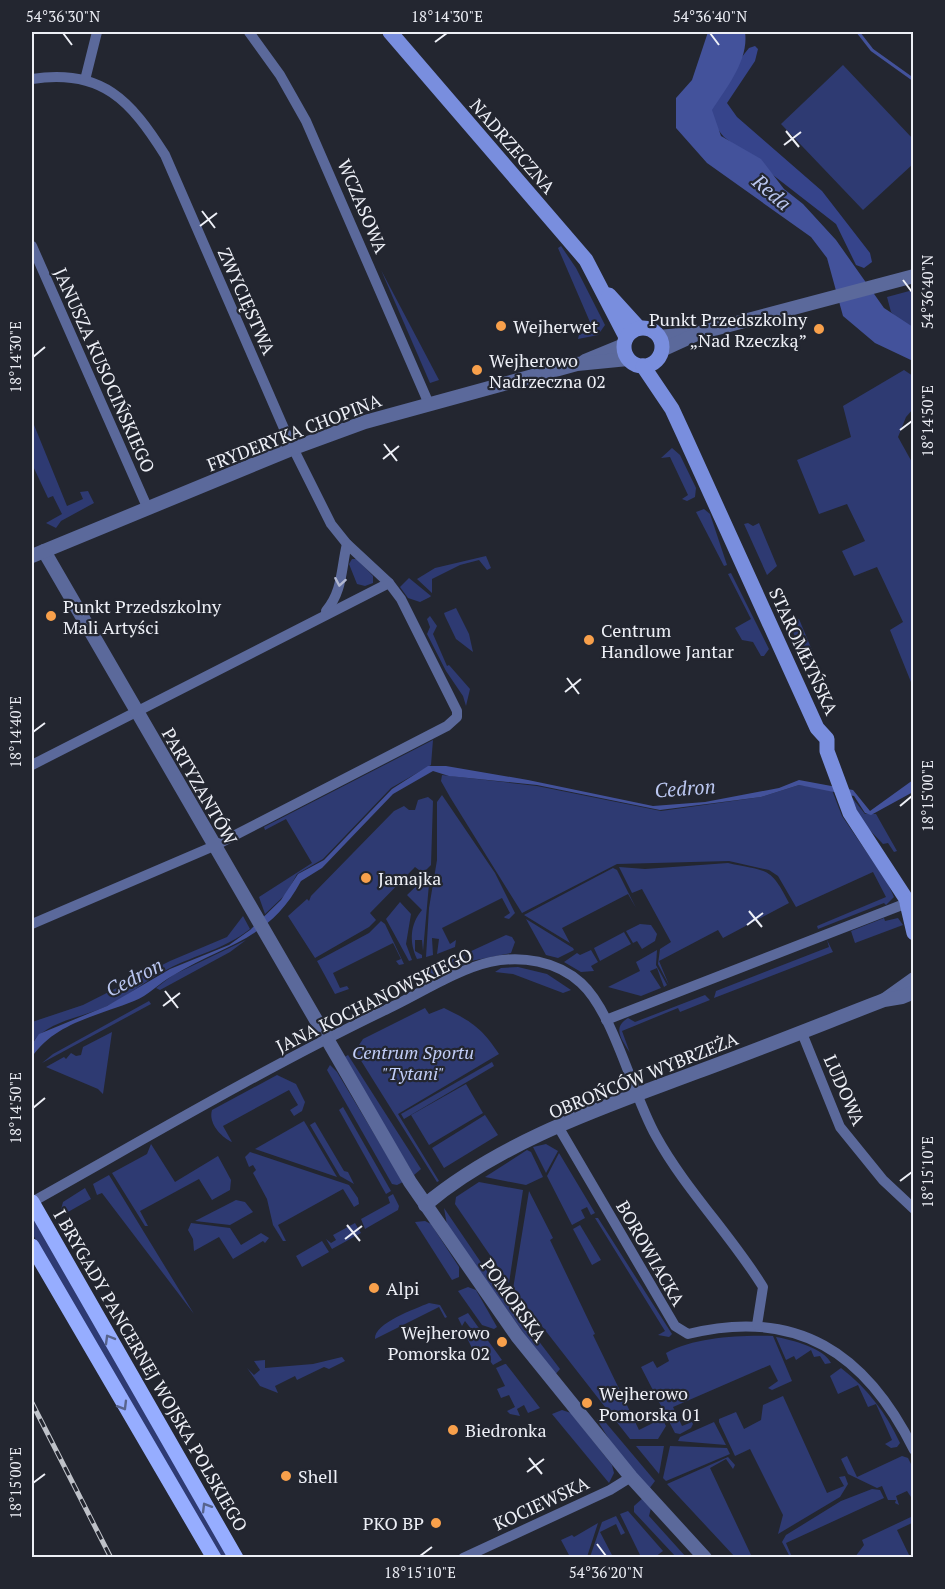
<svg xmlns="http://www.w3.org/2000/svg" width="945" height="1589" viewBox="0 0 945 1589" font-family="'PT Serif',serif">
	<rect width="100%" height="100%" fill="#232630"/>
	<!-- green -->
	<g fill="#2e3a72">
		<path d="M843,65L913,139V164L863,210L781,124Z"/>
		<path d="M561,246L576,268L605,325L598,335L578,339L579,335L593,329L558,248Z"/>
		<path d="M381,270L439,380L430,383Z"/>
		<path d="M913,290V334L891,312L887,297Z"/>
		<path d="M904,370L913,376V409L906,417L898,437L913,464V687L890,630L903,622L877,567L854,576L842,551L865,541L847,504L819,514L797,460L851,437L843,406Z"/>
		<path d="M32,420L67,506L83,499L80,492L88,491L94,503L61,521L56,528L46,523L62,514L53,496L48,498L32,464Z"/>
		<path d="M672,448L680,455L696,488L695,497L687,501L682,499L688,495L670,457L661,458Z"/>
		<path d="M704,509L710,514L727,565L724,566L696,512Z"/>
		<path d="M748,523L753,526L759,523L777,566L767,575L744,524Z"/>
		<path d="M486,556L491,568L487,570L479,560L460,565L432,579V593L417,579L435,568Z"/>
		<path d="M352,559H357L373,576V583L365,586L357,584L349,564Z"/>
		<path d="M731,573L769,649L764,656H761L753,642L742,640L735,628L751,619L728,574Z"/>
		<path d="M409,578L431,596L430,597L420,602L408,598L400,587Z"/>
		<path d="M456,608L469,634L473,652L456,639L445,616L444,613Z"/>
		<path d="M430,616L437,626L433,634L447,666L449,665L470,689L466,706L463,696L446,671L427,634L430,627L427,619Z"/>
		<path d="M799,619L814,655L804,657L789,623Z"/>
		<path d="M433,740L431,765L391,788L323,859L297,874L286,894L265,914L259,897L312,863L286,819L265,830L264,827Z"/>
		<path d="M442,775L537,786L661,811L761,797L799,785L828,789L832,790L842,816L887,882L894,897L886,905L884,903L818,929L817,926L886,897L873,872L796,907L778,876L769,870L729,861L617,864L522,913L450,797L441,781Z"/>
		<path d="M442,795L495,873L515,913L509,919L505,918L504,917L510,913L502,898L442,928L450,944L456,940L455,947L437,954L439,939L432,938L433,955L426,957L429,908L437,860V802Z"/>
		<path d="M850,795L865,814H876L897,851L894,852L888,843L883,844L863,823Z"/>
		<path d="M428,797L433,801L431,865L423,873L415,867L370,913L376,920L369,927L315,958L288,916L307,899L309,901L311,896L394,811L404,806L409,810H415L418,800Z"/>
		<path d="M728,863C768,872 770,866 789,903L723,938L718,930L659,961L669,985L658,964L660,949L671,942L642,889L632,893L619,867L645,869Z"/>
		<path d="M613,868L617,870L636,908L628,894L562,928L570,943L524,915Z"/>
		<path d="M430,873L423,951L422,940H415V951L422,955V958L417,959C409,942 410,924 422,910L407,895Z"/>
		<path d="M400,902L411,914L406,944L412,960L409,961L386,919Z"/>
		<path d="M243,916L250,929C223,950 197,954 168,969C146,980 127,997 105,1007C80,1018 48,1021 32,1043V1022L83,1005L170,961L227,937Z"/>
		<path d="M884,918L885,921L898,918L903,925L855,943L851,931Z"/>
		<path d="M526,919L573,948L574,950L558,958L546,955Z"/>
		<path d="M381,921L385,924L404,964L399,965L396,961L401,959L393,943L333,973L340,988L347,986L349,989L335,994L317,961L369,933Z"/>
		<path d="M640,924L651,925L657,934L655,941L642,949L637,941L633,943L626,931Z"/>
		<path d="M624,932L631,944L600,961L594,948Z"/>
		<path d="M506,935L512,937L515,942L511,953L471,961L467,953Z"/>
		<path d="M246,940L230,952L160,990L156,988L173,975Z"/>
		<path d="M827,940L833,952L714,998L716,991L829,947Z"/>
		<path d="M591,950L598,962L591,966L594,971L581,972L564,962L577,953L580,955Z"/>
		<path d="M657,950L656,965L667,985L664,987L657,968L650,971L661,988L641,996L608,987L640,971L636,962Z"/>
		<path d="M464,955L467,963L439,977H435L430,973L432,966Z"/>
		<path d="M518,967L547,974L571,990L563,993L513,974L495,972L501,968Z"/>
		<path d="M705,995L710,1000L680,1012L678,1008L622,1031L630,1053C623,1041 611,1028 628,1018L635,1022Z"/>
		<path d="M149,1001L151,1004L42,1063L53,1054Z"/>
		<path d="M425,1008L429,1014L444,1008C471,1021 482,1028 499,1054L398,1114L439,1181L437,1182L355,1051L363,1039Z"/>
		<path d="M112,1032L103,1094L98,1089L46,1067L64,1057L66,1059L71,1053L76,1056L81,1055L83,1047Z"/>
		<path d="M348,1055L421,1169L414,1175L343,1058Z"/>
		<path d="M492,1062L494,1066L404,1119L401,1114Z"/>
		<path d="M330,1065L337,1072L403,1182L397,1185L392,1184L327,1070Z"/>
		<path d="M277,1075L296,1084L305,1102L302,1111L294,1116L290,1110L298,1105L289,1090L223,1126L232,1142C221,1137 208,1123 212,1110Z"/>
		<path d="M466,1084L483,1113L429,1145L411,1115Z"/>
		<path d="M343,1107L391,1191L386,1194L339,1110Z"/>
		<path d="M485,1115L498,1135L444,1168L432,1148Z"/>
		<path d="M304,1121L337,1177L255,1149Z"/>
		<path d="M315,1122L344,1171L348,1172L354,1184L340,1176L310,1125Z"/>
		<path d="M151,1144L175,1182L218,1156L231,1180L230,1190L212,1200L199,1179L140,1211L148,1226H145L112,1173L147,1154Z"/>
		<path d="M546,1144L558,1151L546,1173L533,1147Z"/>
		<path d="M527,1150L531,1152L543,1177L526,1185L485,1177Z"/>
		<path d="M250,1152L349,1185L358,1198L359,1204L354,1207L343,1189L278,1225L286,1241H283L273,1225L267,1199L253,1173L256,1170L253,1165L249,1167L245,1157Z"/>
		<path d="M559,1153L595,1213L591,1215L587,1207L581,1210L585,1218L572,1225L547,1176Z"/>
		<path d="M109,1175L194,1314L102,1193L97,1195L93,1184Z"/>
		<path d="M479,1182L523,1190L509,1283L455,1204L456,1197Z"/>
		<path d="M85,1188L91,1199L59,1217L63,1202Z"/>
		<path d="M529,1191L553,1238L550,1240L595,1334L593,1335L639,1430L655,1422L650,1413H659L666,1426L658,1439H630L513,1289Z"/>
		<path d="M393,1194L399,1206L398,1210L365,1229L361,1219L390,1203L388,1197Z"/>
		<path d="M236,1200L245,1202L253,1212L230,1225L195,1221Z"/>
		<path d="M444,1208L499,1289L560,1369L554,1376L447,1225Z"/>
		<path d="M32,1215L231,1557H221L32,1233Z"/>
		<path d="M595,1218H598L672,1334L669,1337L658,1335L665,1331Z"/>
		<path d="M425,1221L431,1224L459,1267V1277L452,1280L415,1222Z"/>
		<path d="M191,1223L230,1228L241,1245L261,1233L269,1238L265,1243L263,1241L233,1259L219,1237L194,1251L193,1239L188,1230Z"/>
		<path d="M355,1223L361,1233L332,1249L326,1239L331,1243L336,1240L333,1235Z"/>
		<path d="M580,1225L601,1260L592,1265L573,1229Z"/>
		<path d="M322,1241L329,1252L302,1267L296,1256Z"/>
		<path d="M468,1287L476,1290L497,1327L494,1329L482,1325L458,1291Z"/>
		<path d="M429,1303L440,1305L447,1317L445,1318L439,1307L375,1339C374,1323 415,1309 429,1303Z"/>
		<path d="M468,1313L502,1360L493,1365L479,1346L473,1350L467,1338L472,1330L465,1321L462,1326L458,1318Z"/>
		<path d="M773,1336L792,1381L772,1390L768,1388L778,1381L770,1365L673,1407L682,1426L692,1422L693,1424L691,1428L680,1434L675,1433L641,1367L653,1361L657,1368L669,1361L666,1353C695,1337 740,1335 773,1336Z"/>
		<path d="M776,1337C792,1340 824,1348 831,1363L825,1364L820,1356L814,1357L811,1350L796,1360L794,1356L786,1360Z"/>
		<path d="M342,1357L345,1361L329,1369L324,1367L297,1380L295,1376L275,1386L278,1393L260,1386L247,1368L254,1375L260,1370L254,1361L265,1360V1368L313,1364Z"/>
		<path d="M505,1364H506L540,1408L528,1413L524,1405L517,1409L520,1416L510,1414L507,1411L515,1407L509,1395L501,1398L497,1389L505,1386L496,1368Z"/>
		<path d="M841,1368C868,1389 886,1413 900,1443L897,1447L891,1448L885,1444L892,1440L876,1404L868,1407L858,1385L838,1394L830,1376Z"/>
		<path d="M783,1396L827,1493L844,1486L839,1477L845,1476L848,1484L840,1497L778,1534L783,1515L750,1449L735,1456L719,1422V1419L736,1412L744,1429L761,1420L763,1405Z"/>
		<path d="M562,1410L571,1413L612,1465L614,1473L609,1483L552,1414Z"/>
		<path d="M601,1417L655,1481L649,1489L621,1458L597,1420Z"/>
		<path d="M714,1422L726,1445L678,1441L680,1437Z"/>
		<path d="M636,1446H664L659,1474Z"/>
		<path d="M670,1446L727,1448L730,1454L666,1481L663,1478Z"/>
		<path d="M847,1456L857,1477L902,1456L908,1458L913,1468V1500L907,1491L896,1496L899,1505L895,1503L896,1500H888L882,1486L877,1488L848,1474L841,1459Z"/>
		<path d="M728,1457L735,1465L733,1469L726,1459L710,1468L752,1557H735L667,1484Z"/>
		<path d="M872,1489L880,1490L884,1498L786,1543L792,1557H790L782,1542L786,1535L841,1501Z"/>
		<path d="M643,1498L651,1508L649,1516L686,1557H676L634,1512V1506Z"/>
		<path d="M628,1511L663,1551L655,1557H641L620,1514Z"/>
		<path d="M616,1516L625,1533L621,1535L616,1524L600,1532L613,1557H590L602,1522Z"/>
		<path d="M913,1516V1525L912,1523L897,1530L910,1557H855L864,1545L862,1540Z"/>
		<path d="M598,1523L587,1557H570L561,1540L572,1535L574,1537Z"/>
	</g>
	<!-- forest -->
	<path fill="#36448b" d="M755,46L758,49L755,61L727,103L737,117L822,191L870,253L872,262L864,268L856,265L836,224L724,137C693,102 727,77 749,48Z"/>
	<!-- water -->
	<g fill="#43529b">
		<path d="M708,32H745C749,60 727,87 712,110L721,136L761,159L784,189L803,204L836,240L884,308L913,327V361L875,343L843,316L827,258L811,237L707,163L676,128V98L692,80Z"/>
		<path d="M428,766H446L528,780L653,806L705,802L779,788L799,780L853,790L870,811L913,780V792L871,815L865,813L854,796L799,785L761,797L660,810L537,785L449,776L433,771L393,794L322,868L301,881C269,941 224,944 172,976C159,983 148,996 134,1001C97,1016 55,1023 32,1057V1044L39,1034L107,1006L170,969L229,945L250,930L281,900L298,874L324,860L392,789Z"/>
	</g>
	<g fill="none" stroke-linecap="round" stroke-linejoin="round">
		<!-- stream -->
		<path stroke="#43529b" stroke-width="3" d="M858,32L872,50L914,80"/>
		<!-- minor -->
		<g stroke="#5b699b" stroke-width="10">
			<path d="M249,32L280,75L306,121L429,404"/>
			<path d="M32,79C102,68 131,101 165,155L289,440L331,524L347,544L389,583L401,599L457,711V717L447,726L214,846L32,924"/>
			<path d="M85,80L97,32"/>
			<path d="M32,246L148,509"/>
			<path d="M326,611C343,591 341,568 347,544"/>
			<path d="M32,765L389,583"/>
			<path d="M606,1020L907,903"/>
			<path d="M802,1033L840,1127L883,1180L914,1209"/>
			<path d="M559,1128L675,1326L688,1334C797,1307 866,1353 914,1450"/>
			<path d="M32,1202C148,1137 263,1069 383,1011C416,996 455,970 490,962C521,955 557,961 581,983C614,1013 632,1094 656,1136C685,1189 731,1235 763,1287L757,1325"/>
			<path d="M463,1558L610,1490L631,1477"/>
		</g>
		<!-- tertiary -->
		<g stroke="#5b699b" stroke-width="14">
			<path d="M659,337L699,333L914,276"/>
			<path d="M662,350L697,334"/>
			<path d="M585,361L624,345"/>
			<path d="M44,551L410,1182L517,1336L631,1477L705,1558"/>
			<path d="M32,556L294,448L365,422L577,364L628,359"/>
			<path d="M886,999L914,979"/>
			<path d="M425,1205C503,1140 604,1107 697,1072C760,1049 822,1024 884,1000L902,997L914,992"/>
		</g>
		<!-- secondary -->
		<g stroke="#798ede" stroke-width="15">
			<path d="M390,32L586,260L626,337"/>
			<path d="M609,295L639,328"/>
			<circle cx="643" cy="347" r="19"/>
			<path d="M643,366L672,409L684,435L817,728L827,739V751L850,813L914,911"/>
			<path d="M907,903L914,933"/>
		</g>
		<!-- primary -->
		<g stroke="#96adff" stroke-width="15">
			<path d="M32,1202L236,1558"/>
			<path d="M32,1246L214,1558"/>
		</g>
		<defs>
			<path id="rail" d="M32,1403L111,1558"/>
		</defs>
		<!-- rail casing -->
		<use href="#rail" stroke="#bec1c8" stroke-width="5"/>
		<!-- rail -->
		<use href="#rail" stroke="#232630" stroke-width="3" stroke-dasharray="9" stroke-linecap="butt"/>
	</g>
	<!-- one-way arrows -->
	<defs><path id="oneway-chevron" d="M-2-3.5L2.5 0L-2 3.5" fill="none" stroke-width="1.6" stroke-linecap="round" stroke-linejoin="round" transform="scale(1.5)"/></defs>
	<use stroke="#b3b9d2" href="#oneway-chevron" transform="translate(340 582) rotate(100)"/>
	<g stroke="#57638d">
		<use href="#oneway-chevron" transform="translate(109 1339) rotate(-120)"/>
		<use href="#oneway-chevron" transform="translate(123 1406) rotate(59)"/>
		<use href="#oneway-chevron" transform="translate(206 1507) rotate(-121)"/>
	</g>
	<!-- ticks -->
	<path fill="none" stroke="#edeff6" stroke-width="2" d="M63,33L72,45M710,33L719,45M435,42L447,33M786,131L799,147M784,145L801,132M202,211L215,228M200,226L217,213M903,280L912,292M33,357L45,347M900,430L912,421M384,444L397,461M383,459L399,446M567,678L579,694M565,692L581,679M33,732L45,723M900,806L912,796M749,911L762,927M747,925L763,913M165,991L178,1008M163,1006L180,993M33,1108L45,1098M900,1181L912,1172M347,1225L360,1241M345,1239L362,1226M529,1458L542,1474M527,1472L544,1459M33,1483L45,1474M597,1544L606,1556M420,1556L432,1547"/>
	<!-- markers -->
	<g fill="#f8a04b" stroke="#232630" stroke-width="2">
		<circle cx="501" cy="326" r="6"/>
		<circle cx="819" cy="329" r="6"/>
		<circle cx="477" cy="370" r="6"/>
		<circle cx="51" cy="616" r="6"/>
		<circle cx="589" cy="640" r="6"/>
		<circle cx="366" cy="878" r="6"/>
		<circle cx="374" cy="1288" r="6"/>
		<circle cx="502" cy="1342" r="6"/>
		<circle cx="587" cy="1403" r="6"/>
		<circle cx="453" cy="1430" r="6"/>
		<circle cx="286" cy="1476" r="6"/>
		<circle cx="436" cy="1523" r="6"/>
	</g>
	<g text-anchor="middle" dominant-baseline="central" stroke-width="4.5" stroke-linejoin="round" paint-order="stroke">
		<!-- street labels -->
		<g font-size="18" fill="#edeff6" stroke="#232630">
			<text transform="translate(513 146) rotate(49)">NADRZECZNA</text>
			<text transform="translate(363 206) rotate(67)">WCZASOWA</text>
			<text transform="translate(247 301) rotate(66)">ZWYCIĘSTWA</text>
			<text transform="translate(105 370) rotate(66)">JANUSZA KUSOCIŃSKIEGO</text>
			<text transform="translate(294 432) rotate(-21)">FRYDERYKA CHOPINA</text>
			<text transform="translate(804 651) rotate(65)">STAROMŁYŃSKA</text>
			<text transform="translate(200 786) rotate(60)">PARTYZANTÓW</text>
			<text transform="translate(374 1000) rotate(-26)">JANA KOCHANOWSKIEGO</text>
			<text transform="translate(643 1075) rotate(-22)">OBROŃCÓW WYBRZEŻA</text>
			<text transform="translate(845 1090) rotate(66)">LUDOWA</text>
			<text transform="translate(651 1253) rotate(60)">BOROWIACKA</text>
			<text transform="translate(514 1300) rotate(54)">POMORSKA</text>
			<text transform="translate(151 1370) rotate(60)">I BRYGADY PANCERNEJ WOJSKA POLSKIEGO</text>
			<text transform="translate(541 1503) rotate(-25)">KOCIEWSKA</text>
		</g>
		<!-- poi labels -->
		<g font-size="18" fill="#edeff6" stroke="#232630" text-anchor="start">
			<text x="807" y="319" text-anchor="end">Punkt Przedszkolny<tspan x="807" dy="21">„Nad Rzeczką”</tspan></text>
			<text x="513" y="326">Wejherwet</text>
			<text x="489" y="360">Wejherowo<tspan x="489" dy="21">Nadrzeczna 02</tspan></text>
			<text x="63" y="606">Punkt Przedszkolny<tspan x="63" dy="21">Mali Artyści</tspan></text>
			<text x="601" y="630">Centrum<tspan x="601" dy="21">Handlowe Jantar</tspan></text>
			<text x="378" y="878">Jamajka</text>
			<text x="386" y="1288">Alpi</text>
			<text x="490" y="1332" text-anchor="end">Wejherowo<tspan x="490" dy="21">Pomorska 02</tspan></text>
			<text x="599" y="1393">Wejherowo<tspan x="599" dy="21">Pomorska 01</tspan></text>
			<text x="465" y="1430">Biedronka</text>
			<text x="298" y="1476">Shell</text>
			<text x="424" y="1523" text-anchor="end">PKO BP</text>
		</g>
		<!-- park labels -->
		<g font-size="18" font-style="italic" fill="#c2cef8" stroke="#232630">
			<text x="413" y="1052">Centrum Sportu<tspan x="413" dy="21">"Tytani"</tspan></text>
		</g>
		<!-- water labels -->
		<g font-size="20" font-style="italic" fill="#bbc7f1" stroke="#232630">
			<text transform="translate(772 192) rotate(41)">Reda</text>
			<text transform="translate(685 788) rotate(-4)">Cedron</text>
			<text transform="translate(134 977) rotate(-27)">Cedron</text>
		</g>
	</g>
	<!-- border -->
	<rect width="945" height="1589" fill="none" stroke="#232630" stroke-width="66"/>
	<rect x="33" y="33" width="879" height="1523" fill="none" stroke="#edeff6" stroke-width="2"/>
	<g font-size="15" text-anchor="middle" fill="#edeff6">
		<text x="63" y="22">54°36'30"N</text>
		<text x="447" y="22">18°14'30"E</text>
		<text x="710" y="22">54°36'40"N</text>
		<text transform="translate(928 292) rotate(-90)" y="5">54°36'40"N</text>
		<text transform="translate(16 357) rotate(-90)" y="5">18°14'30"E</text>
		<text transform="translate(928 421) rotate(-90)" y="5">18°14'50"E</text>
		<text transform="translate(16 732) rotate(-90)" y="5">18°14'40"E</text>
		<text transform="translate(928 796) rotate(-90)" y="5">18°15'00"E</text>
		<text transform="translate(16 1108) rotate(-90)" y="5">18°14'50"E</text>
		<text transform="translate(928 1172) rotate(-90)" y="5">18°15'10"E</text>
		<text transform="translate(16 1483) rotate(-90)" y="5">18°15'00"E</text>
		<text x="420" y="1578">18°15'10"E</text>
		<text x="606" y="1578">54°36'20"N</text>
	</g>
</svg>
